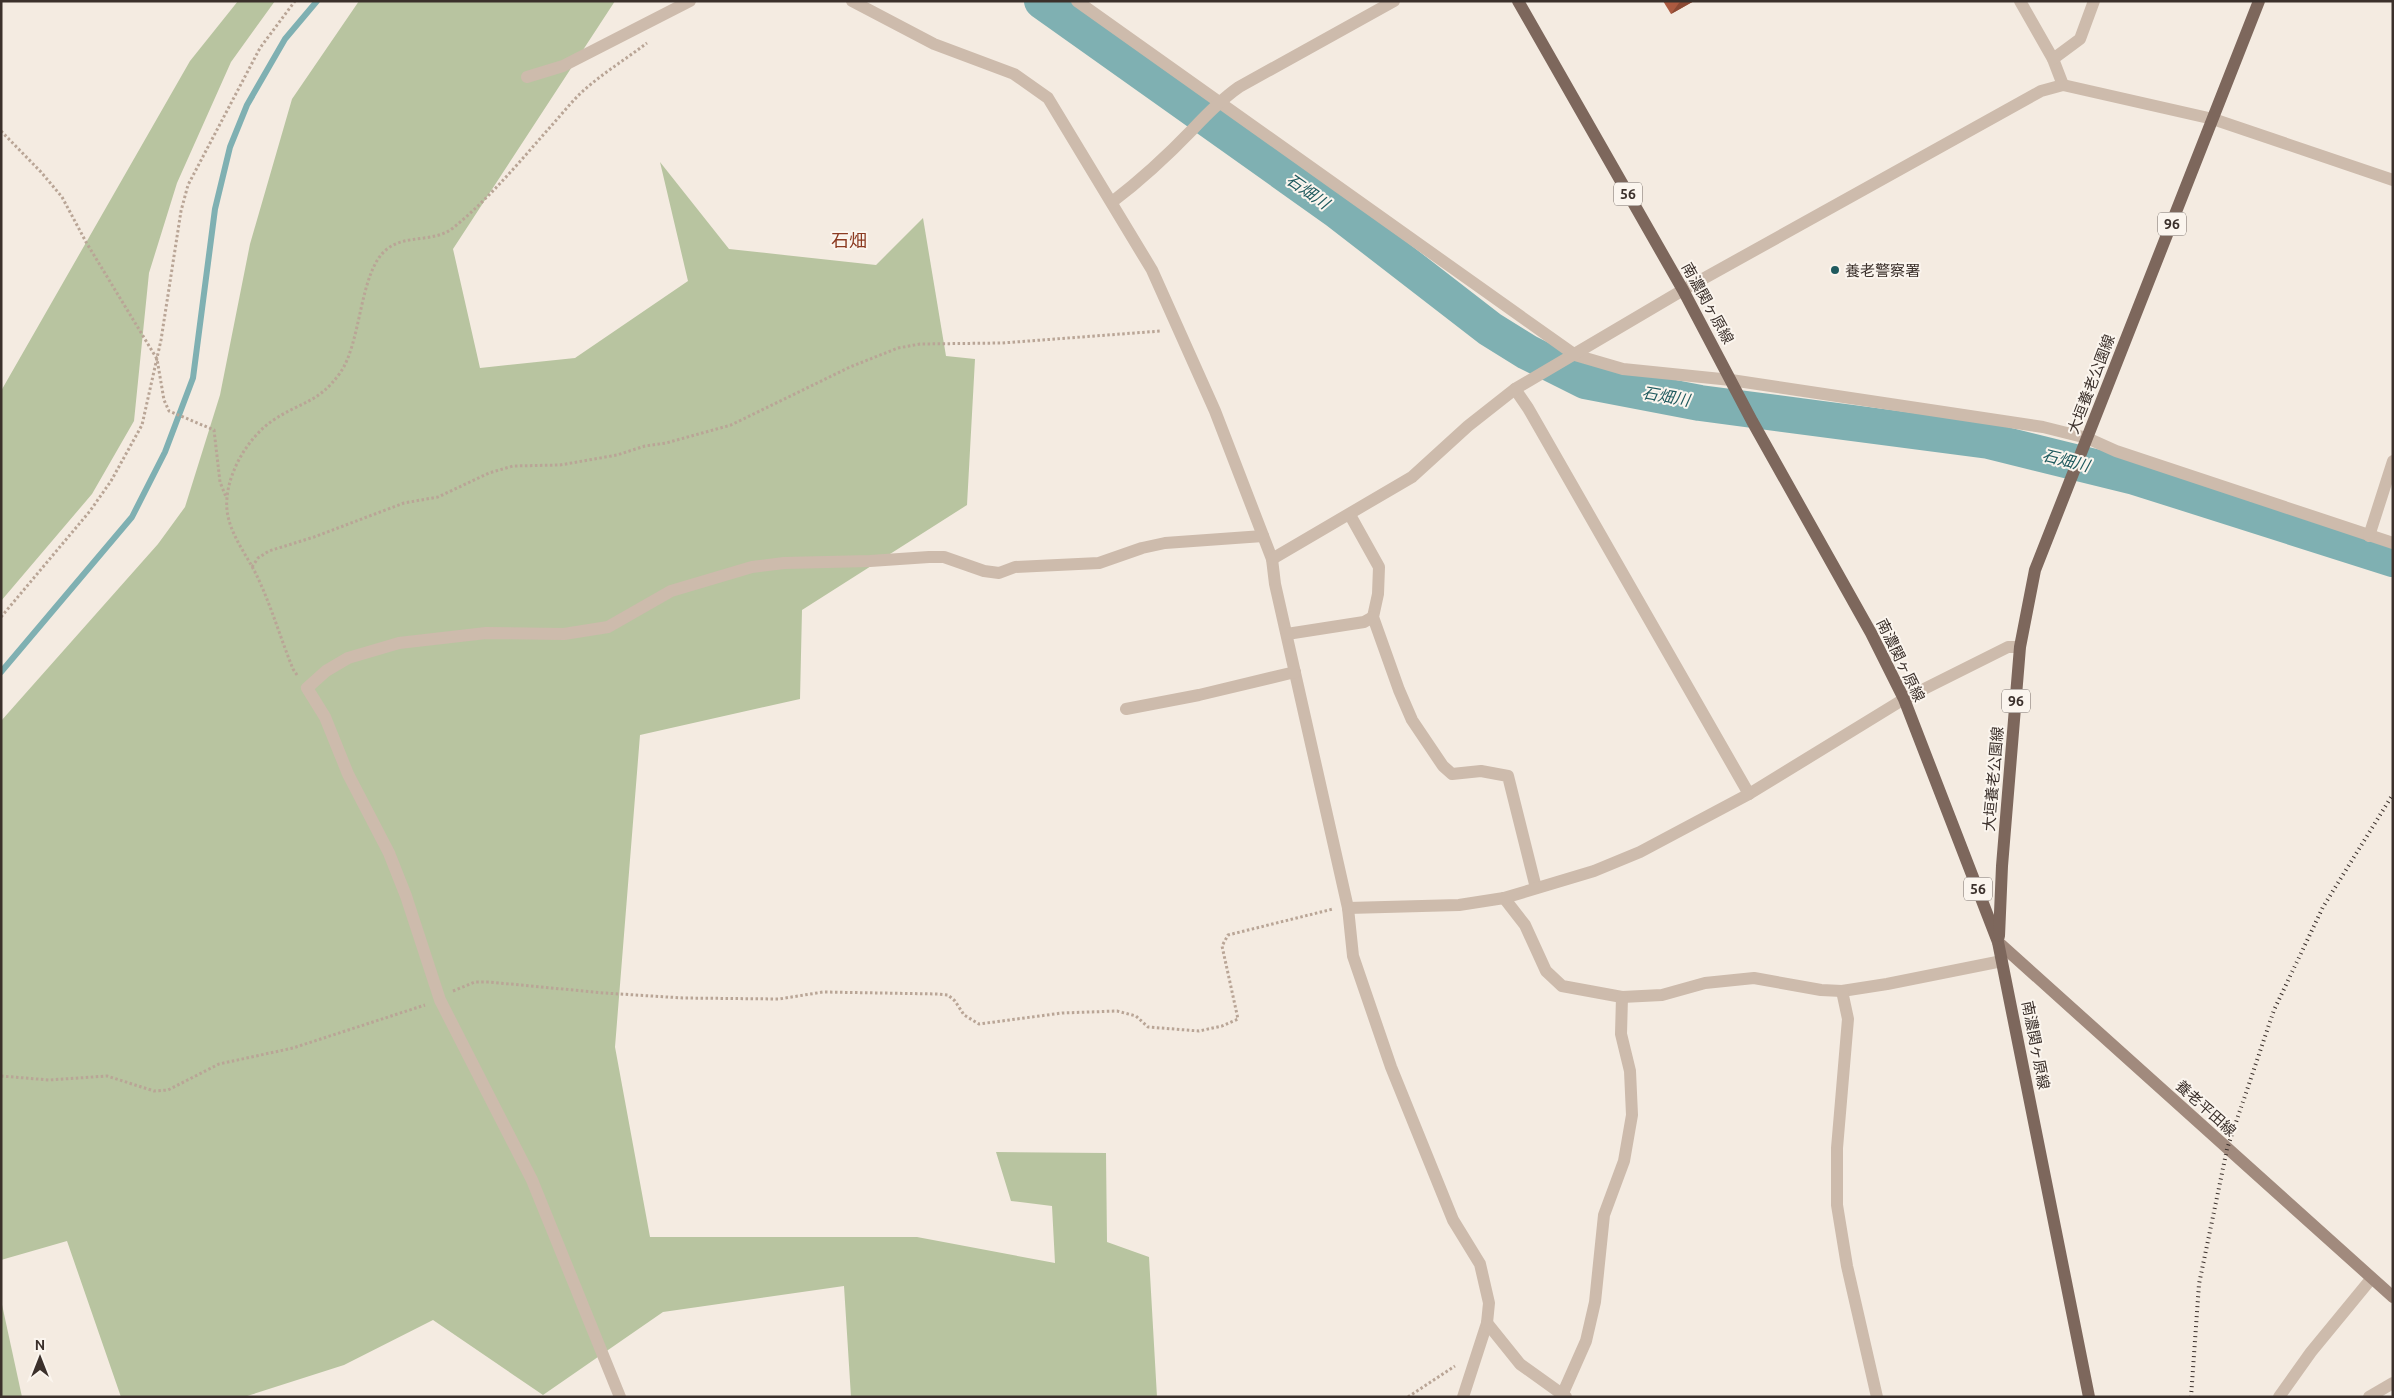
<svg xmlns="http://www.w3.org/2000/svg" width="2394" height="1398" viewBox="0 0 2394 1398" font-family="Ubuntu,'Noto Sans JP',sans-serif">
	<rect width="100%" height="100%" fill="#f4ebe1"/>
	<!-- green -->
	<g fill="#b8c4a0">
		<path d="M238,1H275L231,62L177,183L149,273L134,421L92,494L1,601V391L190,61Z"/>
		<path d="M359,1H615L453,249L480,368L575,358L688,281L660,162L729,249L876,265L923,218L946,356L975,359L967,505L802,610L800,699L640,735L615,1047L650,1237H917L1055,1263L1052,1206L1011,1201L996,1152L1106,1153L1107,1242L1149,1257L1157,1397H851L844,1286L663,1312L543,1395L433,1320L344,1365L244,1397H121L67,1241L1,1260V721L158,544L185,507L220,395L250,244L292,99Z"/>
		<path d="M1,1300L22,1397H1Z"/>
	</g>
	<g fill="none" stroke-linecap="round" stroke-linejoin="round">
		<!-- stream -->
		<path stroke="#7fb0b2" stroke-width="6" d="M1,672L132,517L165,452L193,378L215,209L230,147L247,105L285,39L317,1"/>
		<!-- river -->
		<path stroke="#7fb0b2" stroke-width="36" d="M1042,1L1336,210L1490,329L1527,352L1585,381L1700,403L1989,441L2135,477L2393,559"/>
		<!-- path -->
		<g stroke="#b9a596" stroke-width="3" stroke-dasharray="2.5 2.5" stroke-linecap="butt">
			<path d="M1,131L41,172L62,197L86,242L157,359L164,400L169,411L214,430L220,482L226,497"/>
			<path d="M252,567L258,558L269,551L314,537L404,503L438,497L489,473L513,466L560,465L617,455L645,446L666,443L731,425L850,367L898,348L920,344L1002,343L1161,331"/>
			<path d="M1,617L90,511L111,481L142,425L161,340L181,211L188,185L260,48L295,1"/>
			<path d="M297,675L293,669C280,637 270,602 255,572C243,549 224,526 227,498C229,470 249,437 272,421C299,402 318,404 340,373C362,342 359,271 387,249C406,234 434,243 453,228C490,198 521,160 552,125C562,114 572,101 583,91C603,73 626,59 647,43"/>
			<path d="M453,991L475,982H489L604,993L683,998L779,999L823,992L938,994L948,995L955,1001L964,1015L979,1024L1062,1013L1117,1011L1136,1016L1148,1027L1199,1031L1222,1026L1238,1019L1222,946L1228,935L1333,909"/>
			<path d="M1,1076L49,1080L107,1076L154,1091L168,1090L219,1064L293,1048L425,1005"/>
			<path d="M1408,1397L1455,1366"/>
		</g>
		<!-- minor -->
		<g stroke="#cdbbac" stroke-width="12">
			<path d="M852,1L934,44L1014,74L1048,98L1152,270L1215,411L1272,559L1275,584L1348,908L1353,956L1391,1067L1453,1220L1480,1264L1489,1303L1487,1323L1463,1397"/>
			<path d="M1077,1L1575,355L1623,369L1731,380L2043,427L2087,438L2116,451L2393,543"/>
			<path d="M2020,1L2053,59L2063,85"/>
			<path d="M2053,59L2080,39L2094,1"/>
			<path d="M527,77L563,66L690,1"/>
			<path d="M1112,202C1141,180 1168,155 1193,129C1208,113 1222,99 1239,87L1394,1"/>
			<path d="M1515,389L1528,408L1749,794"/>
			<path d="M1350,515L1379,567L1378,594L1373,617L1399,690L1412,720L1443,766L1452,774L1481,771L1508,776L1536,888"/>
			<path d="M2369,536L2393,461"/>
			<path d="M1272,559L1412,477L1468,426L1515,389L1683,290L2041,91L2063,85L2213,119L2393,180"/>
			<path d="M1287,634L1364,622L1373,617"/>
			<path d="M1126,709L1199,695L1295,672"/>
			<path d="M1504,898L1525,925L1546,971L1562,986L1622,997L1662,995L1705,983L1754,978L1821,990L1842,991L1887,984L2002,961"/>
			<path d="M1348,908L1459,905L1504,898L1594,871L1640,852L1749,794L1904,699L2008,647H2020"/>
			<path d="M1842,991L1848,1019L1837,1148V1205L1847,1266L1877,1397"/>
			<path d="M1487,1323L1520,1364L1566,1397"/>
			<path d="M1563,1393L1586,1341L1595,1302L1604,1215L1624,1161L1632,1115L1630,1071L1621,1034L1622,997"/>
			<path d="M620,1397L532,1180L440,1000L406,896L389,853L348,774L325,717L307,688L326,671L348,658L399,643L486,633L564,634L608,627L671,591L752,567L784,563L870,561L929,557H944L984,571L999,573L1015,567L1099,563L1142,548L1165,543L1263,536"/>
			<path d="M2279,1397L2311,1352L2371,1279"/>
			<path d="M2369,1397L2393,1383"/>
		</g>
		<!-- secondary -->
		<path stroke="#a18a7d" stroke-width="12" d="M1998,942L2393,1297"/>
		<!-- primary -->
		<g stroke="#7d675c" stroke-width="12">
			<path d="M1518,1L1683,290L1752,421L1871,633L1904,699L1998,942L2089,1397"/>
			<path d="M1999,936L2002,866L2020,647L2035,570L2259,1"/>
		</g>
		<!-- rail -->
		<path stroke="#3b302b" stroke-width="4" stroke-dasharray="1 4" stroke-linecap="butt" d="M2191,1397L2199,1284L2227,1149L2274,1010L2323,907L2393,794"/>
	</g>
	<!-- wall -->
	<path fill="#ac5a40" d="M1663,1H1694L1671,14Z"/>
	<!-- shaded-wall -->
	<path fill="#8c4a34" d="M1682,1H1694L1671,14L1679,3Z"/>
	<!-- markers -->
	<circle fill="#1f5a5e" stroke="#fbf5ee" stroke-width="2" cx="1835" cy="270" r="5"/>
	<g text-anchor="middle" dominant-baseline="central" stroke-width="4" stroke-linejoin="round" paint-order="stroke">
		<!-- shield labels -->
		<g fill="#fbf5ee" stroke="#756b66" stroke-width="1">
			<rect x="1614" y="182.5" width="28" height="23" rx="4"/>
			<rect x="2158" y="212.5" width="28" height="23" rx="4"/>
			<rect x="2002" y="689.5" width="28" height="23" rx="4"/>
			<rect x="1964" y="877.5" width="28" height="23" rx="4"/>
		</g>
		<g font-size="14" font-weight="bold" fill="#3b302b">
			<text x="1628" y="194">56</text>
			<text x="2172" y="224">96</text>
			<text x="2016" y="701">96</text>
			<text x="1978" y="889">56</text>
		</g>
		<!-- poi labels -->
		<g font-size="15" fill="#3b302b" stroke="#fbf5ee" text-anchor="start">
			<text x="1845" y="270">養老警察署</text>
		</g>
		<!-- street labels -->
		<g font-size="15" fill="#3b302b" stroke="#fbf5ee">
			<text transform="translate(1708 303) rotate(61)">南濃関ヶ原線</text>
			<text transform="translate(2091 384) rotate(-69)">大垣養老公園線</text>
			<text transform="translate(1901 660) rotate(64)">南濃関ヶ原線</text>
			<text transform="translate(1993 779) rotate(-85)">大垣養老公園線</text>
			<text transform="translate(2036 1045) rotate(79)">南濃関ヶ原線</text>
			<text transform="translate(2206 1108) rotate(42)">養老平田線</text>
		</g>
		<!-- water labels -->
		<g font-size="16" font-style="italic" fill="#1f5a5e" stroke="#fbf5ee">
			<text transform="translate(1308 191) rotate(35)">石畑川</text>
			<text transform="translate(1666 396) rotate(10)">石畑川</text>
			<text transform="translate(2066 460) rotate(14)">石畑川</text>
		</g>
		<!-- quarter labels -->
		<g font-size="18" fill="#8c3b22" stroke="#fbf5ee">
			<text x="849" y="240">石畑</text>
		</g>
	</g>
	<!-- border -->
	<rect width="2394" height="1398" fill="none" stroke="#3b302b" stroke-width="5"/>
	<!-- north arrow -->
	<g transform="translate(40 1358)" stroke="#fbf5ee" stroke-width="4" paint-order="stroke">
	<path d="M0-4L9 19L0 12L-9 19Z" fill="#3b302b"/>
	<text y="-8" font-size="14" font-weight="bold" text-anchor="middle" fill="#3b302b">N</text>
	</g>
</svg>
